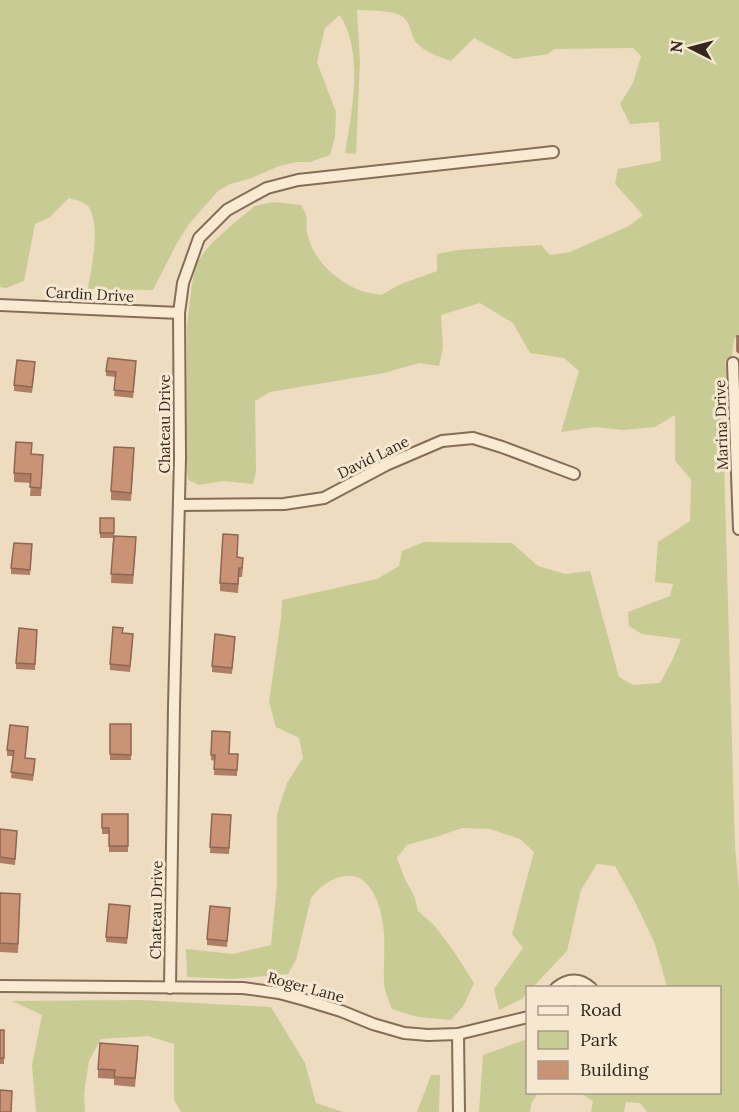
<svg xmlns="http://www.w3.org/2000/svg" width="739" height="1112" viewBox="0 0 739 1112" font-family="Lora,serif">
	<rect width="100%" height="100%" fill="#eddcc0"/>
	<!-- green -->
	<g fill="#c9cb95">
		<path d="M0,0H739V338H734L732,355L725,363C728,386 729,405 723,427L735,848L739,888V1112H647L640,1103L626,1102L624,1112H591L593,1101L580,1093L720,1092V988L667,987L655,944L634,900L615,866L597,864L581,890L567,951L533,987L528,988L527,993L522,999L499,1010L494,989L523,948L512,934L534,852L520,839L490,829L462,828L439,836L407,845L397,858L404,877L415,898L418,911L434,925L453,950L474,983L464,1005L451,1020L418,1017L392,1009C389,1000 384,991 384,982C383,963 386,944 383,925C381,905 370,872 345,876C331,878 319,887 311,898L296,960L288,974L233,979L187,977L186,949L233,954L271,945L277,884V814L287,783L303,758L299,738L276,727L269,702L281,618L282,600L377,579L399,566L402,551L424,542L512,543L538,566L565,574L590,571L619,677L633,685L660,683L672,661L681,639L642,634L629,626L628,612L670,596L673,584L655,582L658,542L690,521L691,479L675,461V415L655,427L623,430L595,427L561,432L579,371L564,358L530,353L513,323L480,303L441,315L443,348L439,366L419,363L384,373L270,392L255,401L256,472L253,484L223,481L199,485L188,480L186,459L187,326L192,284L196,263L211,244L234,223L255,206L274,202L301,205C311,221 304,222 308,236C314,260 333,277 354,288C362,292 372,293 381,295L401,284L437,271V254L458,250L541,245L550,255L570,252L629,226L643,215L615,184L618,169L661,161L659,122L630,124L620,104L633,83L641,56L633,48L554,49L548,54L514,59L474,38L451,61C440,57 419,50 414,39C410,31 410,20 400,15C390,10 368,11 357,10L360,61L356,154L345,153C352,110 364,54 340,15L325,28L317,62L336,112L335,137L330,155L310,162H297L279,166L252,178L230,184L218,191L189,224L177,243L153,290L88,289C91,269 102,221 87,205C82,201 75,200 69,198L49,218L35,224L24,281L6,288L0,287Z"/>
		<path d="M140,1000L271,1007L305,1063L316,1103L343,1112H181L174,1100V1044L148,1036L101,1039L89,1061L84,1094L85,1112H36L32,1065L42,1015L12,1001Z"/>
		<path d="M527,1039L528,1092L538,1093L531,1104L530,1112H479L483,1055Z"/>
		<path d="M431,1075H440L439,1112H417Z"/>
	</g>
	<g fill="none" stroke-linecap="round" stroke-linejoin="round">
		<defs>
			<g id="minor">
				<path d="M0,305L179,313"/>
				<path d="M733,363L739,529"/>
				<path d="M179,505L284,504L324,498L386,465L442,441L473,438L502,447L574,474"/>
				<path d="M0,986L243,988L279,993L305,1000L341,1011L373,1024L404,1033L428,1035L458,1034L528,1017"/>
				<path d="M170,988L174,706L180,458L179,313L183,283L199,238L227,210L267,188L298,180L553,152"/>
				<path d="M556,988C568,978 580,978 591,988"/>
				<path d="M458,1034L459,1112"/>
			</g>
		</defs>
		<!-- minor casing -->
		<use href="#minor" stroke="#866d58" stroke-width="14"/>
		<!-- minor -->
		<use href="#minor" stroke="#f8ead3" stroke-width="10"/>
	</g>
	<!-- wall -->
	<g fill="#af7e65">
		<path d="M136,366L133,398L114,396L116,377L106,376V371Z"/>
		<path d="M35,368L32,393L14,391V385Z"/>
		<path d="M32,454L43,463L41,496H30L31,483L14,482V473Z"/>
		<path d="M134,457L131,501L111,500V491Z"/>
		<path d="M100,518H114V536L136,546L133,584L111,583L113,538H100Z"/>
		<path d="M238,544L237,557L243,567L242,577H239L238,593L220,591V583Z"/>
		<path d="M32,550L30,575L11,574V568Z"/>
		<path d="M37,630L35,670L16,669V663Z"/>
		<path d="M123,633L133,639L130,672L110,670V664Z"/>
		<path d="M235,642L232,674L212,672V666Z"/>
		<rect x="110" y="724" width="21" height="36"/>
		<path d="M212,731L229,754H238L237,776L214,775L215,761L211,760Z"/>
		<path d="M28,733L25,758L35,764L33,781L11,778L13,756H7V750Z"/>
		<path d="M102,814H128V852H109V834H102Z"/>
		<path d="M212,814L231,815L229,854L210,853Z"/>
		<path d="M0,829L17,836L15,865L0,863Z"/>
		<path d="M0,893L20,894L18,953L0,952Z"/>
		<path d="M130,912L127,944L106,942V937Z"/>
		<path d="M230,914L227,947L207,945V939Z"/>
		<rect x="0" y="1030" width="4" height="34"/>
		<path d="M138,1055L135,1087L114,1085V1079L98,1078V1069Z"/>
	</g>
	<!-- building -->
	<g fill="#cb9376" stroke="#8e6753" stroke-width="1.5">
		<path d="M737,336H739V353L737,351Z"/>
		<path d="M108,358L136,361L133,392L114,390L116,372L106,371Z"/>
		<path d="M17,360L35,362L32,387L14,385Z"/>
		<path d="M16,442L32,443L31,454L43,455L41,488L30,487L31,474L14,473Z"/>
		<path d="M114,447L134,448L131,493L111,491Z"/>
		<rect x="100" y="518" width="14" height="15"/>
		<path d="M223,534L238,535L237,557L243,558L242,568H239L238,584L220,583Z"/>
		<path d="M114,536L136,537L133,575L111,574Z"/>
		<path d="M14,543L32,544L30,570L11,568Z"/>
		<path d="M113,627L123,628L122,633L133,634L130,666L110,664Z"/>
		<path d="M19,628L37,630L35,664L16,663Z"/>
		<path d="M215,634L235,637L232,668L212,666Z"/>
		<path d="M110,724H131V755L110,754Z"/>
		<path d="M10,725L28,727L25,758L35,759L33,775L11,772L14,751L7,750Z"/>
		<path d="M212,731L230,732L229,754H238L237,770L214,769L215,755H211Z"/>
		<path d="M102,814H128V846H109V828H102Z"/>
		<path d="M212,814L231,815L229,848L210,847Z"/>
		<path d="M0,829L17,831L15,859L0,857Z"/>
		<path d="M0,893L20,894L18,944L0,943Z"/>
		<path d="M109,904L130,906L127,938L106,937Z"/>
		<path d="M210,906L230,908L227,941L207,939Z"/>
		<rect x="0" y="1030" width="4" height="28"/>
		<path d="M100,1043L138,1046L135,1078L114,1077L115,1070L98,1069Z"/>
		<path d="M0,1090L12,1091L11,1112H0Z"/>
	</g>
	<g text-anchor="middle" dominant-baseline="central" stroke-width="6" stroke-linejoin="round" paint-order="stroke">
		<!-- street labels -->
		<g font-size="15" fill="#36271d" stroke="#f5e7d0">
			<text transform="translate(90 294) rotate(3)">Cardin Drive</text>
			<text transform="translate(164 424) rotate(-90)">Chateau Drive</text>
			<text transform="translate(721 425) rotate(-92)">Marina Drive</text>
			<text transform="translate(373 457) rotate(-26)">David Lane</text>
			<text transform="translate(156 910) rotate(-89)">Chateau Drive</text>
			<text transform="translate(306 987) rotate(15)">Roger Lane</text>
		</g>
	</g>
	<!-- legend -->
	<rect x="526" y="986" width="195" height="108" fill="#f5e7d0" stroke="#a99a88" stroke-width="1.5"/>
	<rect x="538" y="1006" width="30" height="9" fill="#f8ead3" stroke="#a99a88" stroke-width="1.5"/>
	<text x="580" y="1016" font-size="18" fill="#36271d">Road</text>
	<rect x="538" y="1031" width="30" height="18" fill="#c9cb95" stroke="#a99a88" stroke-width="1.5"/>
	<text x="580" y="1046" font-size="18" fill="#36271d">Park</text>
	<rect x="538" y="1061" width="30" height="18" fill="#cb9376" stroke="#a99a88" stroke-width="1.5"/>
	<text x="580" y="1076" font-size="18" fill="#36271d">Building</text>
	<!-- north arrow -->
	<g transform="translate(691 48) rotate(276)" stroke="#f5e7d0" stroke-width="4.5" paint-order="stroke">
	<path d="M0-4.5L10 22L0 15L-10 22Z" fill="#36271d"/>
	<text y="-9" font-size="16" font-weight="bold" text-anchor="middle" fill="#36271d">N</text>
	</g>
</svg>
